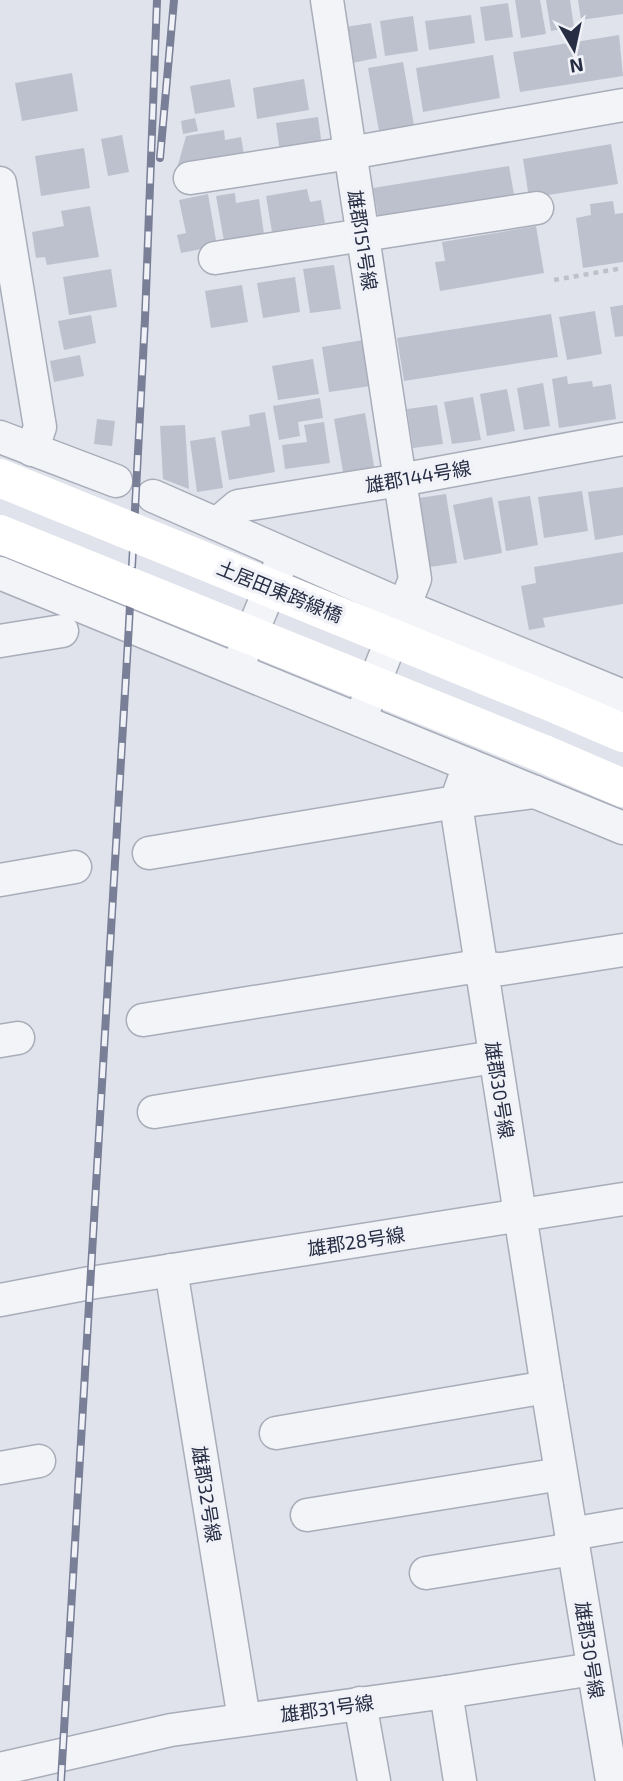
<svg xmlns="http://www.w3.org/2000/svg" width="623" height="1781" viewBox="0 0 623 1781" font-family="'Exo 2','Noto Sans JP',sans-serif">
	<rect width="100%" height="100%" fill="#e0e3eb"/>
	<!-- building -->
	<g fill="#bdc1ce">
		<path d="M515,0H540L546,34L521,38Z"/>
		<path d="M546,0H570L574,27L551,31Z"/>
		<path d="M578,0H623V14L581,20Z"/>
		<path d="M508,3L513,37L485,41L480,7Z"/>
		<path d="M471,15L475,43L429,50L425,21Z"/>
		<path d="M413,16L418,51L385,56L380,21Z"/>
		<path d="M371,23L377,58L352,63L345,27Z"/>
		<path d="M619,35L623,76L520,92L513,52Z"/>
		<path d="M493,55L500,98L423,112L416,68Z"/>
		<path d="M403,62L415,131L380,137L368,68Z"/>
		<path d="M72,73L78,111L22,121L15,83Z"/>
		<path d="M230,79L235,107L195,114L190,86Z"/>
		<path d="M304,79L309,110L257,119L253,88Z"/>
		<path d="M318,117L322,146L280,152L276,123Z"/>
		<path d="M195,118L198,131L183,134L181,121Z"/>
		<path d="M224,130L225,140L241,137L245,160L176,172L186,136Z"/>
		<path d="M122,135L129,172L108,176L101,139Z"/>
		<path d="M611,144L618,184L529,198L523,159Z"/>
		<path d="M84,148L90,188L41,196L35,156Z"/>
		<path d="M509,166L515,200L379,222L373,188Z"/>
		<path d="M307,189L310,202L321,200L325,223L272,232L266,196Z"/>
		<path d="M235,193L236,203L259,199L264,234L224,241L216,196Z"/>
		<path d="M208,194L217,246L181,253L177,235L186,233L179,200Z"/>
		<path d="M613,201L615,214L623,213V262L583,268L576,218L591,215L590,204Z"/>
		<path d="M90,206L99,257L47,265L45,257L36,258L32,232L64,226L61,211Z"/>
		<path d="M536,226L544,273L440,291L435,262L445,261L442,242Z"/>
		<path d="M334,265L341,309L310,313L303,269Z"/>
		<path d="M111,269L117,307L69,315L63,277Z"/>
		<path d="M295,277L300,312L263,318L257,283Z"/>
		<path d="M242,285L248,322L211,328L205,291Z"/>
		<path d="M623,305V336L615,337L610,307Z"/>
		<path d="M595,311L602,354L567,360L559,317Z"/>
		<path d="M551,314L558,357L404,381L397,338Z"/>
		<path d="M91,315L96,343L64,350L58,321Z"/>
		<path d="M363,340L371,386L329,392L322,347Z"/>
		<path d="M80,355L84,376L54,382L50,361Z"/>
		<path d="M313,359L319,394L278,400L272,366Z"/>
		<path d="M567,376L568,384L592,381L593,387L611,384L616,419L559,428L552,379Z"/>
		<path d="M543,383L550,426L524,430L517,388Z"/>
		<path d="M507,389L515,431L487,436L480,394Z"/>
		<path d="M473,397L481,440L452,444L444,402Z"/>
		<path d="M320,398L323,418L298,422L300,436L279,440L273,406Z"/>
		<path d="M437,405L443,444L413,448L407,409Z"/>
		<path d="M265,412L275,472L229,480L221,431L250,426L249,415Z"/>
		<path d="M365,413L375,472L344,478L334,419Z"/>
		<path d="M97,419L115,421L112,446L94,444Z"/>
		<path d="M324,422L330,463L285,469L282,445L307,442L304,425Z"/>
		<path d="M185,425L189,489L163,479L160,426Z"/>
		<path d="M215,437L223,488L197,492L190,441Z"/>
		<path d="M623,487V535L595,540L588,492Z"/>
		<path d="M582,491L588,531L544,538L538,497Z"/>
		<path d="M446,494L457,563L430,567L419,498Z"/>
		<path d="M530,496L538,545L506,551L498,501Z"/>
		<path d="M492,497L502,553L464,560L453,505Z"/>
		<path d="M623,552V604L543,618L545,627L529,630L521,586L536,583L534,567Z"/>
	</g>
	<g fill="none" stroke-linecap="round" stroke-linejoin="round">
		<defs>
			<g id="street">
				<path d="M327,0L415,579L360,720"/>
				<path d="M190,178L350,153L623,105"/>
				<path d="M0,183L40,427L32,450"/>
				<path d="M215,258L537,208"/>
				<path d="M0,437L116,481"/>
				<path d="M153,496L406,607L623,696"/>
				<path d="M218,523L238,506L400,480L623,439"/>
				<path d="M0,573L623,828"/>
				<path d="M0,641L62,631"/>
				<path d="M242,656L280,565"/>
				<path d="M469,765L456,802L459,824L547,1387L612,1781"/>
				<path d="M149,853L456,802L535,792"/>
				<path d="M0,880L75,867"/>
				<path d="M143,1020L466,968L502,969L623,950"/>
				<path d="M0,1041L18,1038"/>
				<path d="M154,1112L494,1057"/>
				<path d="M171,1270L244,1719"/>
				<path d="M0,1300L90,1283L623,1199"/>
				<path d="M276,1433L547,1387"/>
				<path d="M0,1468L39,1461"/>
				<path d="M307,1515L561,1474"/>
				<path d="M571,1534L623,1525"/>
				<path d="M426,1573L573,1549"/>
				<path d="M446,1692L460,1781"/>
				<path d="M360,1703L374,1781"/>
				<path d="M0,1769L171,1730L446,1692L593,1669"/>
			</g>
		</defs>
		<!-- street casing -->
		<use href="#street" stroke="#a8adb9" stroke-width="35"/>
		<!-- path -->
		<path stroke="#bec1c9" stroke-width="4.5" stroke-dasharray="5 5" stroke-linecap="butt" d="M554,280L623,268"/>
		<!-- street -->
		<use href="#street" stroke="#f3f4f8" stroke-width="32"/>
		<!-- secondary -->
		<g stroke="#fff" stroke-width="38">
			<path d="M560,706L623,733"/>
			<path d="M544,754L623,788"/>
		</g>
		<defs>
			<g id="rail">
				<path d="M160,158L174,0"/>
				<path d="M61,1781L129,624L145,319L157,0"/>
			</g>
		</defs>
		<!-- rail casing -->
		<use href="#rail" stroke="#787f96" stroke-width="8"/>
		<!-- rail -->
		<use href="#rail" stroke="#f0f2f8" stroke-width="5" stroke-dasharray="16" stroke-linecap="butt"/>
		<!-- secondary-bridge -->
		<g stroke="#fff" stroke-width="38">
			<path d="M0,478L560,706"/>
			<path d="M0,534L544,754"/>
		</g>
	</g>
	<g text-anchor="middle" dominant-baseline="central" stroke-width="7" stroke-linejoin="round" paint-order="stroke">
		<!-- street labels -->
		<g font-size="19" fill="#272e44" stroke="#f0f2f8">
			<text transform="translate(363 240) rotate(81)">雄郡151号線</text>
			<text transform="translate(418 476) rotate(-10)">雄郡144号線</text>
			<text transform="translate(280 591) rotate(22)">土居田東跨線橋</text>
			<text transform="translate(500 1090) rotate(81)">雄郡30号線</text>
			<text transform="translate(356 1241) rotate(-9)">雄郡28号線</text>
			<text transform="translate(207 1494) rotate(81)">雄郡32号線</text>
			<text transform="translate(590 1650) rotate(81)">雄郡30号線</text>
			<text transform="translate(327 1708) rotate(-8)">雄郡31号線</text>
		</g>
	</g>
	<!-- north arrow -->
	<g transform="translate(574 49) rotate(171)" stroke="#f0f2f8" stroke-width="5" paint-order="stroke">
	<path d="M0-5L12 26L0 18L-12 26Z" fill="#272e44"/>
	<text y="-10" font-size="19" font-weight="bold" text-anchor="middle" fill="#272e44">N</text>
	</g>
</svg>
